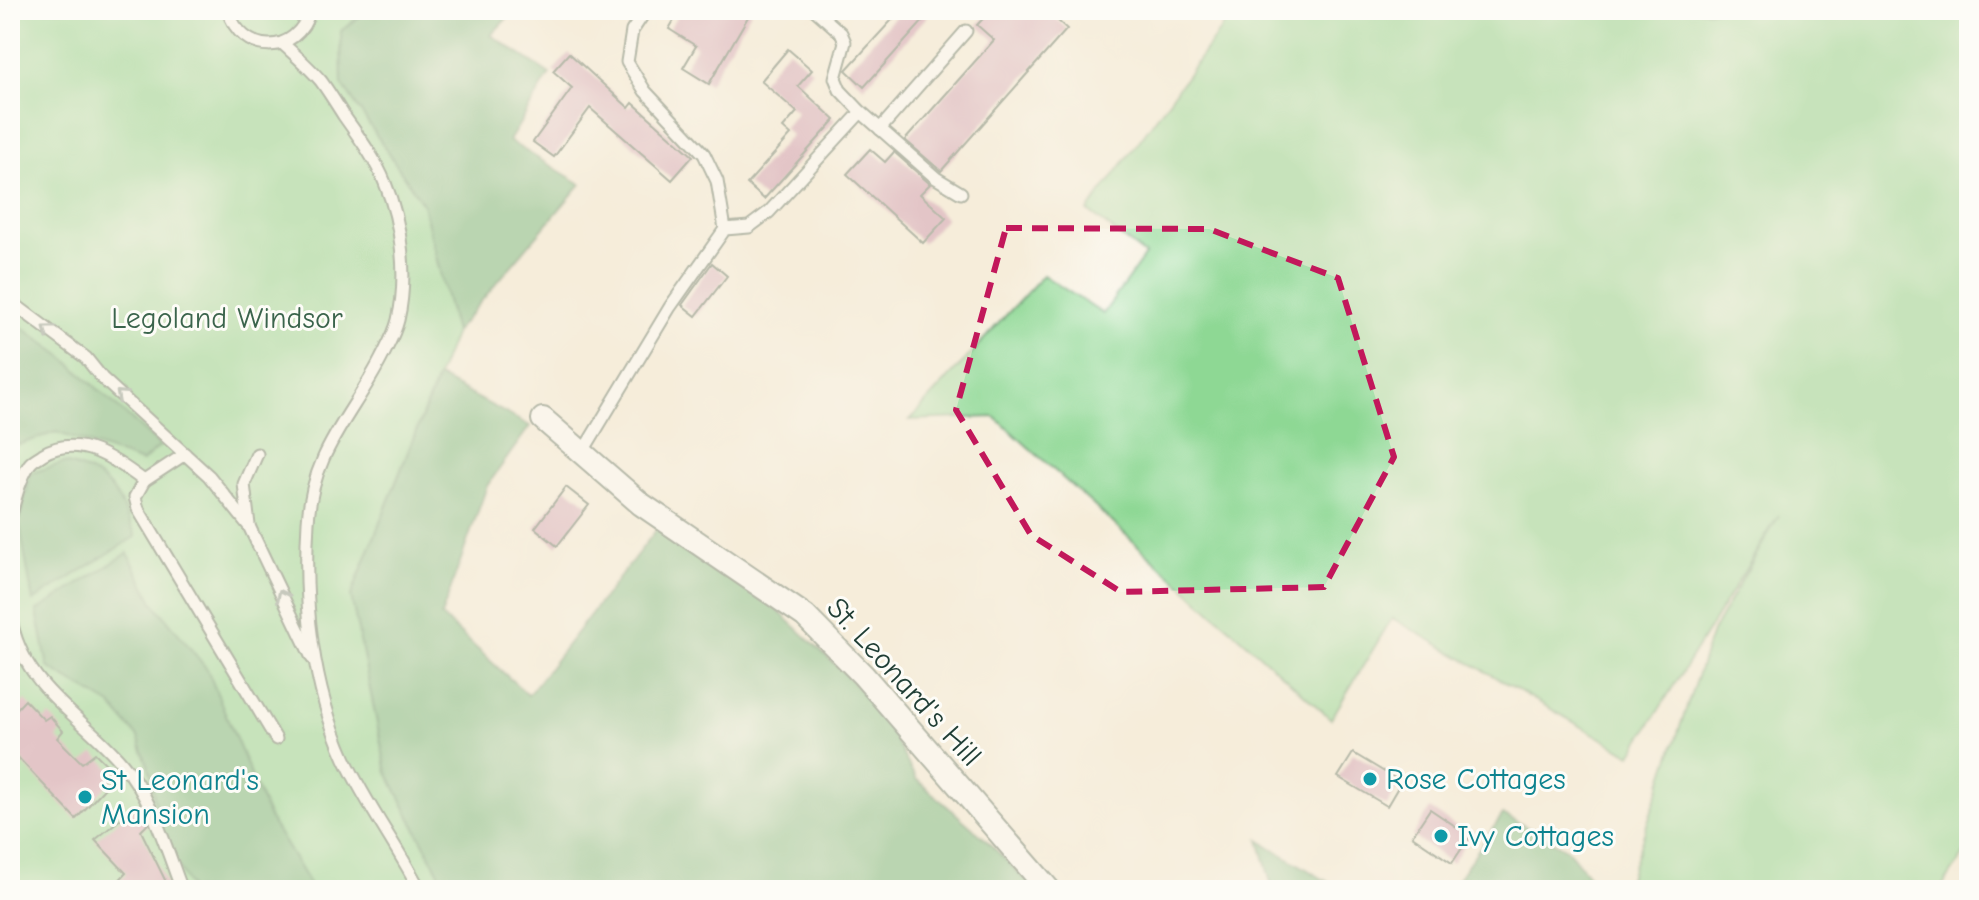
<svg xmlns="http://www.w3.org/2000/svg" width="1979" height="900" viewBox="0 0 1979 900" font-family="'Comic Neue',sans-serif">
	<rect width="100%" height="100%" fill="#fdfcf7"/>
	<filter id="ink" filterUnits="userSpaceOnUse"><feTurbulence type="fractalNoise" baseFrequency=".0125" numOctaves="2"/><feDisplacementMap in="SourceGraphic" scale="16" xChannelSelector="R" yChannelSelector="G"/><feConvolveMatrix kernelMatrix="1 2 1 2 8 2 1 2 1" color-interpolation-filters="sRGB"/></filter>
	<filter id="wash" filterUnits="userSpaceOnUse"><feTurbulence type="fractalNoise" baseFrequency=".006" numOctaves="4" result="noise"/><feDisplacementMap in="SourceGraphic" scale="32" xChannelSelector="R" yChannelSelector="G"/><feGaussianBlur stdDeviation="1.8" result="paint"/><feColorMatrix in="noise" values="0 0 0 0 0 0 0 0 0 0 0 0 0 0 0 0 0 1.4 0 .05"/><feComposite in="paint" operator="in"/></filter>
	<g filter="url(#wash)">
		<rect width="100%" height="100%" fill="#f6edda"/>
		<!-- green -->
		<g fill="#8ed894" stroke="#568a64" stroke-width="2">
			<path d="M10,10H367L341,31L342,84L423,204L455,332L351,596L387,772L448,890H10Z"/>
			<path d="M1235,10H1969V847L1940,890H1633L1628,881L1712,632L1779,515L1631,755L1392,618L1331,719L995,417L910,420L1043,275L1103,314L1145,255L1088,211Z"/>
		</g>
		<!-- forest -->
		<g fill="#72b87e" stroke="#487a59" stroke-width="2">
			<path d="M369,10H515L491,35L550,74L509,141L581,184L455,332L423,204L342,84L341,31Z"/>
			<path d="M10,319L62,356L160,446L142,462L56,432L18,445L10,407Z"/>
			<path d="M438,377L530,426L487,486L441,616L528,695L660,525L771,604L838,667L879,710L916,779L984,838L1036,890H448L387,772L351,596Z"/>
			<path d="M64,463C114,476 115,493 136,536L33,601L19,521L31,473Z"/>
			<path d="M128,553L153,602L207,669L268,816L313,890H191L159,832L151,775L138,737L111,705L48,667L37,611Z"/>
			<path d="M1503,814L1568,850L1600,890H1450Z"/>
			<path d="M1259,840L1341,890H1273Z"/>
		</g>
		<g id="blocks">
			<!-- building -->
			<g fill="#cd96b0">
				<path d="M680,10H752L709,84L683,68L696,46L669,29Z"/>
				<path d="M901,10H933L864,87L846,70Z"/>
				<path d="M991,10H1046L1067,29L941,171L905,140L994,40L977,25Z"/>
				<path d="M788,49L812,70L798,86L835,120L764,199L747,184L791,135L783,128L797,112L761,81Z"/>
				<path d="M569,53L629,108L633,103L693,156L672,180L590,108L554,157L533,142L572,88L553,71Z"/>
				<path d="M870,149L885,162L894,152L930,184L920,194L946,218L923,243L847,174Z"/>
				<path d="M712,263L727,276L696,316L682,305Z"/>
				<path d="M566,487L589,505L557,546L535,528Z"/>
				<path d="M25,700L44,720L50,716L63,731L57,738L82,763L95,753L117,775L76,819L10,749V716Z"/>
				<path d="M1353,753L1401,782L1387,806L1338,777Z"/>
				<path d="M135,807L148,824L141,831L170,890H110L126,873L95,840Z"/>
				<path d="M1430,809L1470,836L1452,863L1412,836Z"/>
			</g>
		</g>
	</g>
	<g filter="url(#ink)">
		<use href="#blocks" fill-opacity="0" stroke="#6a7b6e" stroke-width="2"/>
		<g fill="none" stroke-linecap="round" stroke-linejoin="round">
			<defs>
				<g id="service">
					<path d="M228,10C241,56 297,57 310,10"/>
					<path d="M646,10L632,31L627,62L645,91L704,154L717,181L725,229"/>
					<path d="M815,10L841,33L845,42L835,78L840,90L861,112L936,178L961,193"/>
					<path d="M282,43C295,55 309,67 321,81C329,92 337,105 344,116C359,137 376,160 385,183C402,224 408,277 398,320C395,333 387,347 381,359C351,417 312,452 308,522C303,601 312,687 345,759C366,804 397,846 420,890"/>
					<path d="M880,129L966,31"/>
					<path d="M10,301L86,358L102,378L209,476L249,526L312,658"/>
					<path d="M582,453L670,307L725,229L749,227L769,212L861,112"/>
					<path d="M144,481L135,497L138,509L276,739"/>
					<path d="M10,518C15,500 19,481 29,465C32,460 38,458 43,454C79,433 115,459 144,481L185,454"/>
					<path d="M249,525L244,484L257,454"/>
					<path d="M10,615C22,687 78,712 122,763C152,798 166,848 182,890"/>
				</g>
				<path id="minor" d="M543,419L641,504L805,616L863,675L1049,890"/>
			</defs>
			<!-- service casing -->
			<use href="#service" stroke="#6a7b6e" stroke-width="15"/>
			<!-- minor casing -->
			<use href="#minor" stroke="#6a7b6e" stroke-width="26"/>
			<!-- service -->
			<use href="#service" stroke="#fff" stroke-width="11"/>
			<!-- minor -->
			<use href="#minor" stroke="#fff" stroke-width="22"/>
		</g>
		<!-- one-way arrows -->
		<defs><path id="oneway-chevron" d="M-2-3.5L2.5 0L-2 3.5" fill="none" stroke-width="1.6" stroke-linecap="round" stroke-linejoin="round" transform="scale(2)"/></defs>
		<g stroke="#8f9e9a">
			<use href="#oneway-chevron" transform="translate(48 330) rotate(-143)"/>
			<use href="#oneway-chevron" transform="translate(121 395) rotate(-138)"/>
			<use href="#oneway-chevron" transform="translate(282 595) rotate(-116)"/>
		</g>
	</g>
	<!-- marked area -->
	<path d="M0 0H1979V900H0ZM1006,228L1209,229L1338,278L1394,457L1324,587L1121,592L1031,535L956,410Z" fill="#f6edda" fill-opacity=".55" fill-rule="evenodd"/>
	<path fill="none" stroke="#c2185b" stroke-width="6" stroke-dasharray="16 10" stroke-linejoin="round" d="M1006,228L1209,229L1338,278L1394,457L1324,587L1121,592L1031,535L956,410Z"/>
	<!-- markers -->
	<g fill="#0f9aa8" stroke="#fdfcf7" stroke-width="3">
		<circle cx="1370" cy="779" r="8"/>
		<circle cx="85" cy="797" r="8"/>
		<circle cx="1441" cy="836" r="8"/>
	</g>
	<g text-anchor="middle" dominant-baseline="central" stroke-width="6" stroke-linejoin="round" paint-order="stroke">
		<!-- park labels -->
		<g font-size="30" fill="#3b644c" stroke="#fdfcf7">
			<text x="227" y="318">Legoland Windsor</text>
		</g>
		<!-- street labels -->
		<g font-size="30" fill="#1f3d34" stroke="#fdfcf7">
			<text transform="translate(904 682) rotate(48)">St. Leonard's Hill</text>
		</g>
		<!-- culture labels -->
		<g font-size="30" fill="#0d838f" stroke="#fdfcf7" text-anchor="start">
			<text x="1386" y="779">Rose Cottages</text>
			<text x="101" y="780">St Leonard's<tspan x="101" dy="34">Mansion</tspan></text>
			<text x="1457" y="836">Ivy Cottages</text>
		</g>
	</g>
	<!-- margin -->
	<rect width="1979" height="900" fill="none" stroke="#fdfcf7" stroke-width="40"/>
</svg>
